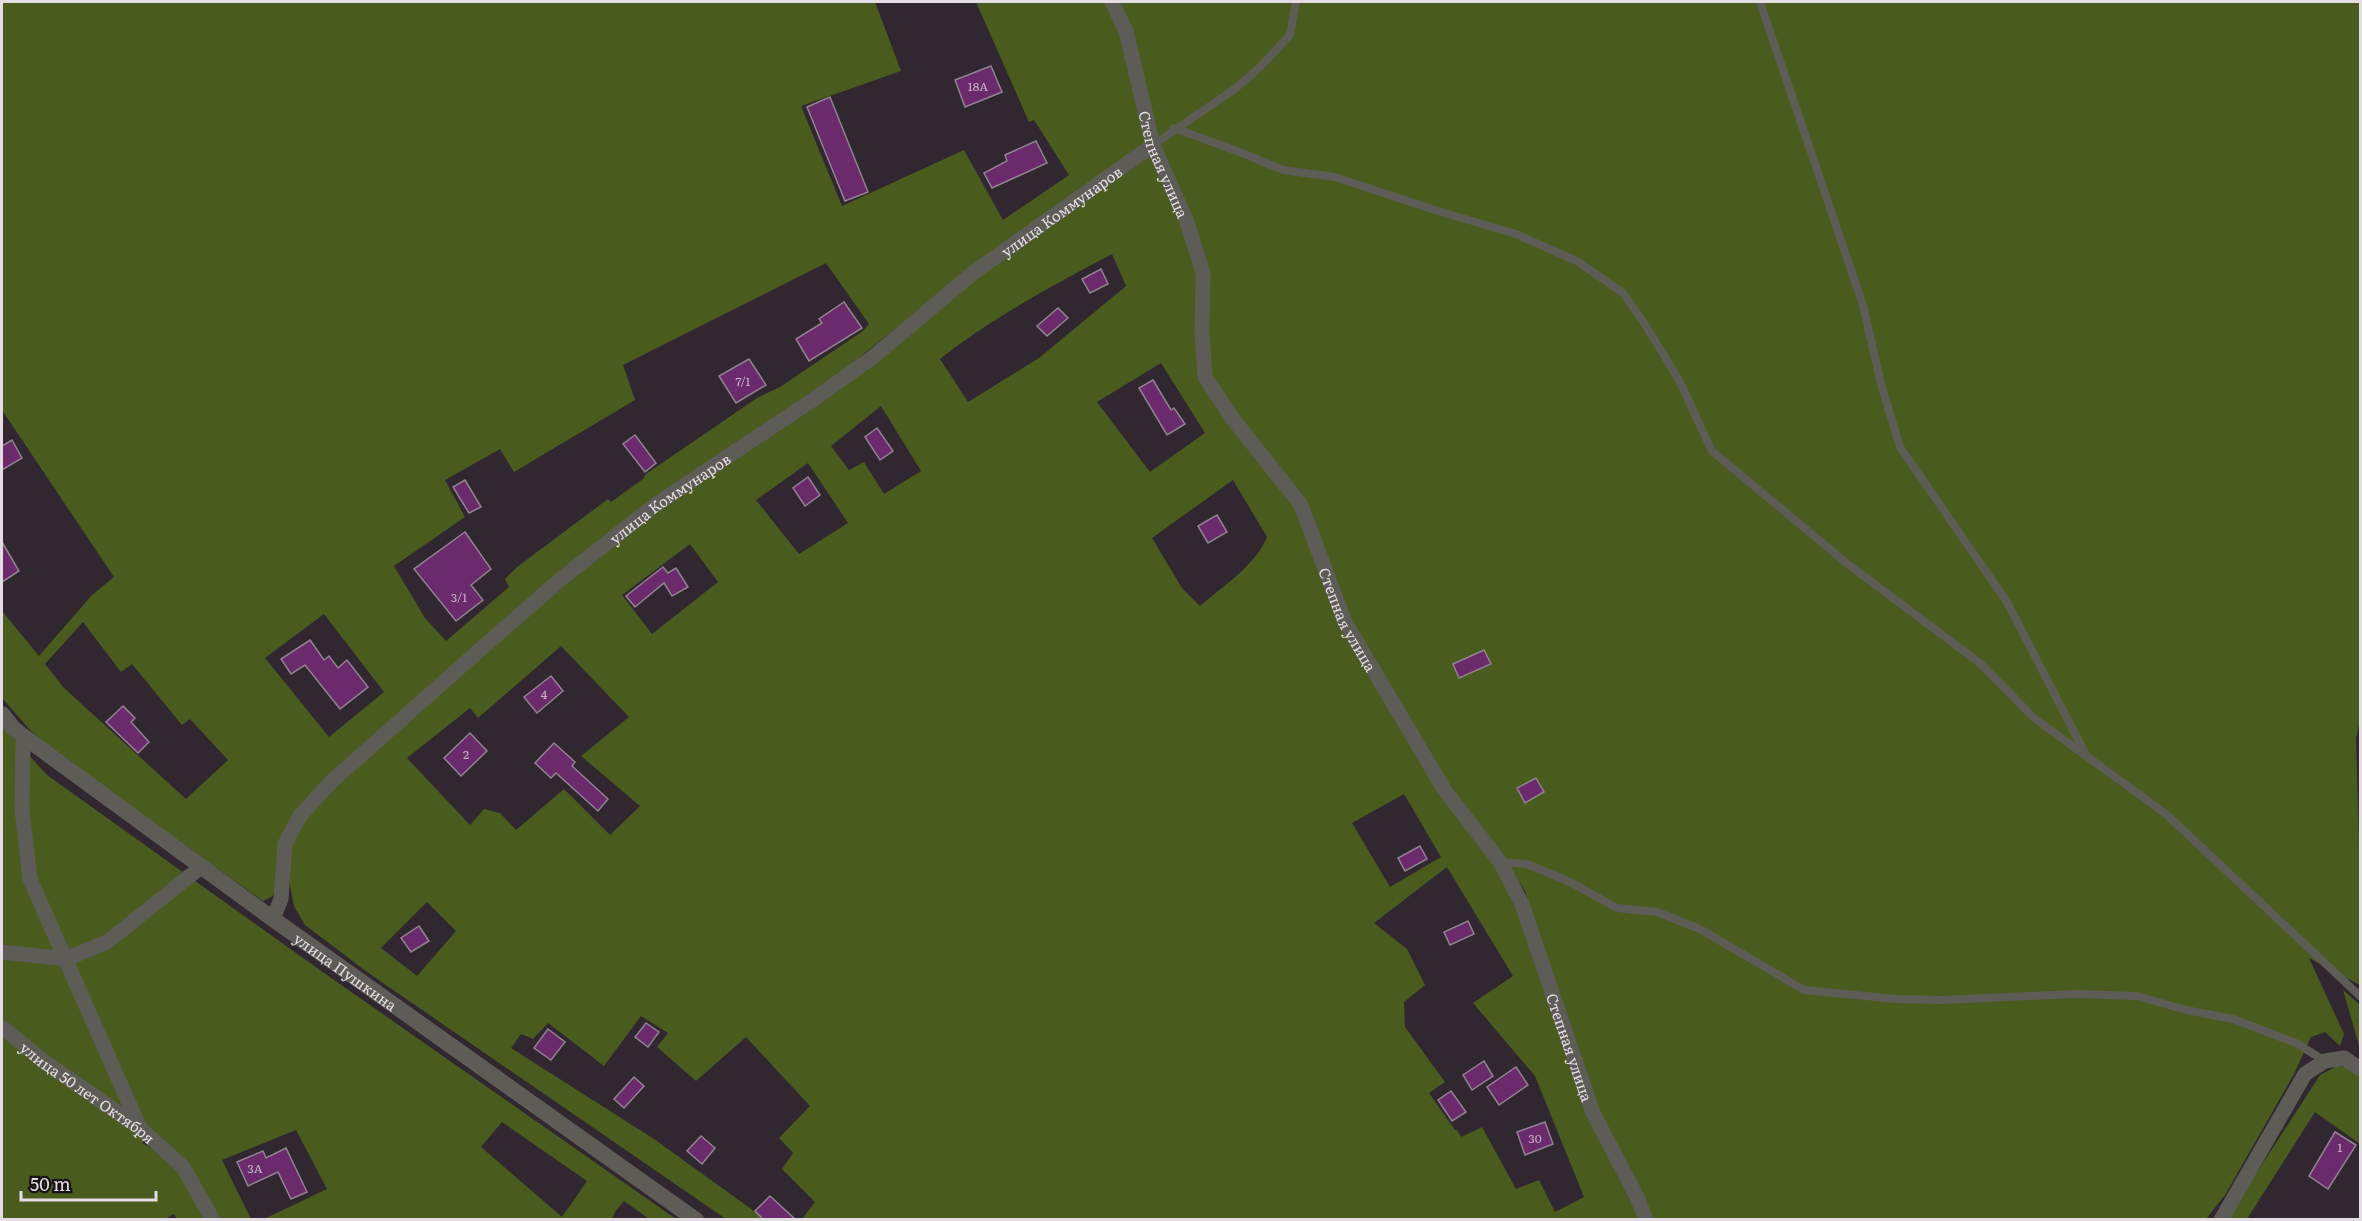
<svg xmlns="http://www.w3.org/2000/svg" width="2362" height="1221" viewBox="0 0 2362 1221" font-family="Literata,serif">
	<rect width="100%" height="100%" fill="#312731"/>
	<!-- green -->
	<g fill="#495c1d" fill-rule="evenodd">
		<path d="M2,2H875L901,71L801,106L842,206L964,150L1003,220L1069,175L1034,120L1029,122L976,2H2360V720L2356,739L2360,877V985L2309,958L2344,1034L2340,1046L2325,1032L2311,1037L2294,1074L2225,1195L2206,1219H1654L1633,1176L1605,1127L1587,1083L1525,891L1482,827L1444,777L1357,633L1300,516L1348,640L1500,874L1521,919L1641,1219H802L815,1202L782,1169L793,1153L779,1138L810,1106L746,1037L696,1081L657,1047L668,1033L641,1016L604,1066L548,1023L533,1039L521,1034L511,1048L654,1139L765,1219H726L367,972L305,925L294,906L288,876L290,847L304,818L335,786L476,659L659,508L821,403L937,295L829,382L657,497L300,806L273,896L263,901L65,760L31,731L2,698V611L39,656L92,595L114,577L2,410ZM1112,254L1126,286L1039,358L968,402L940,359C990,319 1055,284 1112,254ZM826,263L869,324L863,331L780,387L757,398L646,474L643,479L611,502L608,499L517,567L505,579L509,587L446,641L425,618L394,566L465,517L445,480L500,449L514,472L635,400L623,365ZM1161,363L1205,433L1150,472L1097,402ZM881,406L921,471L884,494L864,462L849,470L831,446ZM808,463L848,523L799,554L756,500ZM1233,480L1267,537C1255,566 1223,586 1200,606L1182,588L1152,538ZM690,544L718,582L652,634L622,595ZM324,614L384,692L329,737L265,658ZM83,622L121,672L132,664L182,725L190,719L228,760L186,799L64,688L45,664ZM561,646L629,717L581,756L640,806L610,835L564,789L516,830L500,813L484,809L470,825L407,758L470,708L478,718ZM1404,794L1441,857L1390,887L1352,823ZM1447,867L1513,976L1473,1003L1535,1076L1584,1197L1555,1212L1539,1180L1516,1189L1482,1127L1461,1137L1457,1130H1455L1429,1093L1445,1082L1405,1027L1404,1002L1425,985L1407,949L1374,923ZM427,902L456,931L417,976L381,948Z"/>
		<path d="M2,726L47,775L317,968L676,1219H649L624,1201L615,1212L612,1219H264L327,1189L296,1130L222,1160L251,1219H221L214,1208L155,1134L142,1143C177,1161 188,1187 206,1219H177L174,1214L163,1220L2,1219ZM502,1122L587,1181L562,1217L481,1147Z"/>
		<path d="M2343,990L2360,1005V1049Z"/>
		<path d="M2337,1066L2348,1067L2360,1077V1144L2315,1112L2247,1219L2226,1220L2320,1075Z"/>
	</g>
	<!-- building -->
	<g fill="#6a2a6b" stroke="#8f848f" stroke-width="1.5">
		<path d="M991,66L1002,92L965,107L955,80Z"/>
		<path d="M830,97L868,192L845,201L807,107Z"/>
		<path d="M1036,141L1047,163L992,188L984,173L1007,161L1005,155Z"/>
		<path d="M1101,269L1108,284L1090,293L1082,279Z"/>
		<path d="M844,302L862,328L809,361L796,339L822,323L819,319Z"/>
		<path d="M1058,308L1068,318L1047,336L1037,326Z"/>
		<path d="M749,359L766,385L736,403L719,376Z"/>
		<path d="M1153,380L1171,410L1174,408L1185,424L1167,435L1139,388Z"/>
		<path d="M877,428L893,451L880,460L865,437Z"/>
		<path d="M635,435L656,463L645,472L623,444Z"/>
		<path d="M12,440L22,458L2,470V446Z"/>
		<path d="M808,477L820,495L805,506L793,488Z"/>
		<path d="M465,480L481,507L469,513L453,487Z"/>
		<path d="M1217,515L1227,532L1208,543L1198,526Z"/>
		<path d="M465,532L491,569L471,585L483,600L456,621L414,569Z"/>
		<path d="M2,542L19,571L2,582Z"/>
		<path d="M663,567L668,573L676,568L688,587L672,596L664,583L635,607L626,596Z"/>
		<path d="M310,640L324,660L329,656L338,668L347,660L368,687L340,709L305,665L291,674L281,659Z"/>
		<path d="M1484,650L1491,664L1459,678L1453,664Z"/>
		<path d="M551,676L563,691L537,713L524,697Z"/>
		<path d="M123,706L135,718L131,722L149,742L138,753L106,722Z"/>
		<path d="M470,733L487,751L461,776L444,758Z"/>
		<path d="M554,743L575,762L572,766L608,799L598,811L556,773L551,778L535,763Z"/>
		<path d="M1536,778L1544,792L1525,803L1517,788Z"/>
		<path d="M1420,846L1427,859L1405,871L1398,858Z"/>
		<path d="M1468,921L1474,934L1450,945L1444,932Z"/>
		<path d="M419,926L429,941L411,952L401,938Z"/>
		<path d="M646,1023L659,1032L648,1047L635,1037Z"/>
		<path d="M548,1029L565,1042L551,1060L534,1048Z"/>
		<path d="M1484,1061L1493,1076L1472,1090L1463,1075Z"/>
		<path d="M1516,1067L1528,1085L1499,1105L1487,1087Z"/>
		<path d="M634,1077L644,1086L624,1108L614,1099Z"/>
		<path d="M1451,1091L1466,1112L1452,1121L1438,1100Z"/>
		<path d="M1545,1122L1553,1144L1525,1155L1517,1132Z"/>
		<path d="M2335,1132L2356,1145L2328,1189L2309,1176Z"/>
		<path d="M701,1136L715,1148L702,1164L687,1151Z"/>
		<path d="M286,1148L307,1192L291,1199L278,1172L248,1186L237,1162L263,1151L266,1158Z"/>
		<path d="M770,1196L796,1220H764L755,1211Z"/>
	</g>
	<g fill="none" stroke-linecap="round" stroke-linejoin="round">
		<!-- service -->
		<g stroke="#5e5c56" stroke-width="8">
			<path d="M1760,2L1863,305L1881,384L1900,447L2007,602L2085,753"/>
			<path d="M1174,128L1237,151L1283,170L1335,177L1438,211L1516,234L1577,261L1623,293L1644,323L1679,380L1712,451L1849,565L1981,664L2034,718L2166,814L2360,996"/>
			<path d="M1153,145L1236,88L1261,66L1290,35L1296,2"/>
			<path d="M1500,862L1527,864L1570,882L1617,908L1657,912L1700,929L1804,990L1896,999L1942,1000L2075,994L2137,996L2186,1010L2233,1019L2296,1043L2325,1061"/>
		</g>
		<!-- minor -->
		<g stroke="#5e5c56" stroke-width="15">
			<path id="s1" d="M1112,2L1126,31L1153,145L1187,222L1203,273L1202,334L1205,377L1233,419L1301,505L1345,622L1444,789L1500,862L1522,904L1593,1113L1637,1197L1646,1220"/>
			<path d="M23,736L22,810L30,879L140,1128"/>
			<path id="s2" d="M273,919L281,899L285,844L300,816L331,782L474,655L561,579L655,505L817,397L873,357L973,273L1153,145"/>
			<path d="M2,952L66,959L107,942L201,867"/>
			<path id="s3" d="M2,1027L42,1060L140,1128L183,1167L213,1220"/>
			<path d="M2221,1220L2305,1074L2325,1061L2344,1058L2360,1069"/>
		</g>
		<!-- tertiary -->
		<path stroke="#5e5c56" stroke-width="16" id="s4" d="M2,714L13,728L23,736L273,919L696,1220"/>
	</g>
	<g text-anchor="middle" dominant-baseline="central" stroke-width="4.5" stroke-linejoin="round" paint-order="stroke">
		<!-- number labels -->
		<g font-size="12" fill="#c6b1c6">
			<text x="978" y="86">18А</text>
			<text x="743" y="381">7/1</text>
			<text x="459" y="597">3/1</text>
			<text x="544" y="694">4</text>
			<text x="466" y="754">2</text>
			<text x="1535" y="1138">30</text>
			<text x="2340" y="1147">1</text>
			<text x="255" y="1168">3А</text>
		</g>
		<!-- street labels -->
		<g font-size="15" fill="#e4dee4" stroke="#161216">
			<text stroke="none"><textPath href="#s1" startOffset="171">Степная улица</textPath></text>
			<text stroke="none"><textPath href="#s2" startOffset="1083">улица Коммунаров</textPath></text>
			<text stroke="none"><textPath href="#s2" startOffset="597">улица Коммунаров</textPath></text>
			<text stroke="none"><textPath href="#s1" startOffset="675">Степная улица</textPath></text>
			<text stroke="none"><textPath href="#s4" startOffset="430">улица Пушкина</textPath></text>
			<text stroke="none"><textPath href="#s1" startOffset="1161">Степная улица</textPath></text>
			<text stroke="none"><textPath href="#s3" startOffset="108">улица 50 лет Октября</textPath></text>
		</g>
	</g>
	<!-- border -->
	<rect width="2362" height="1221" fill="none" stroke="#e4dee4" stroke-width="6"/>
	<!-- scale -->
	<path d="M21 1191v9h135v-9" fill="none" stroke="#e4dee4" stroke-width="3"/>
	<text x="30" y="1191" font-size="18" fill="#e4dee4" stroke="#161216" stroke-width="4.5" paint-order="stroke">50 m</text>
</svg>
